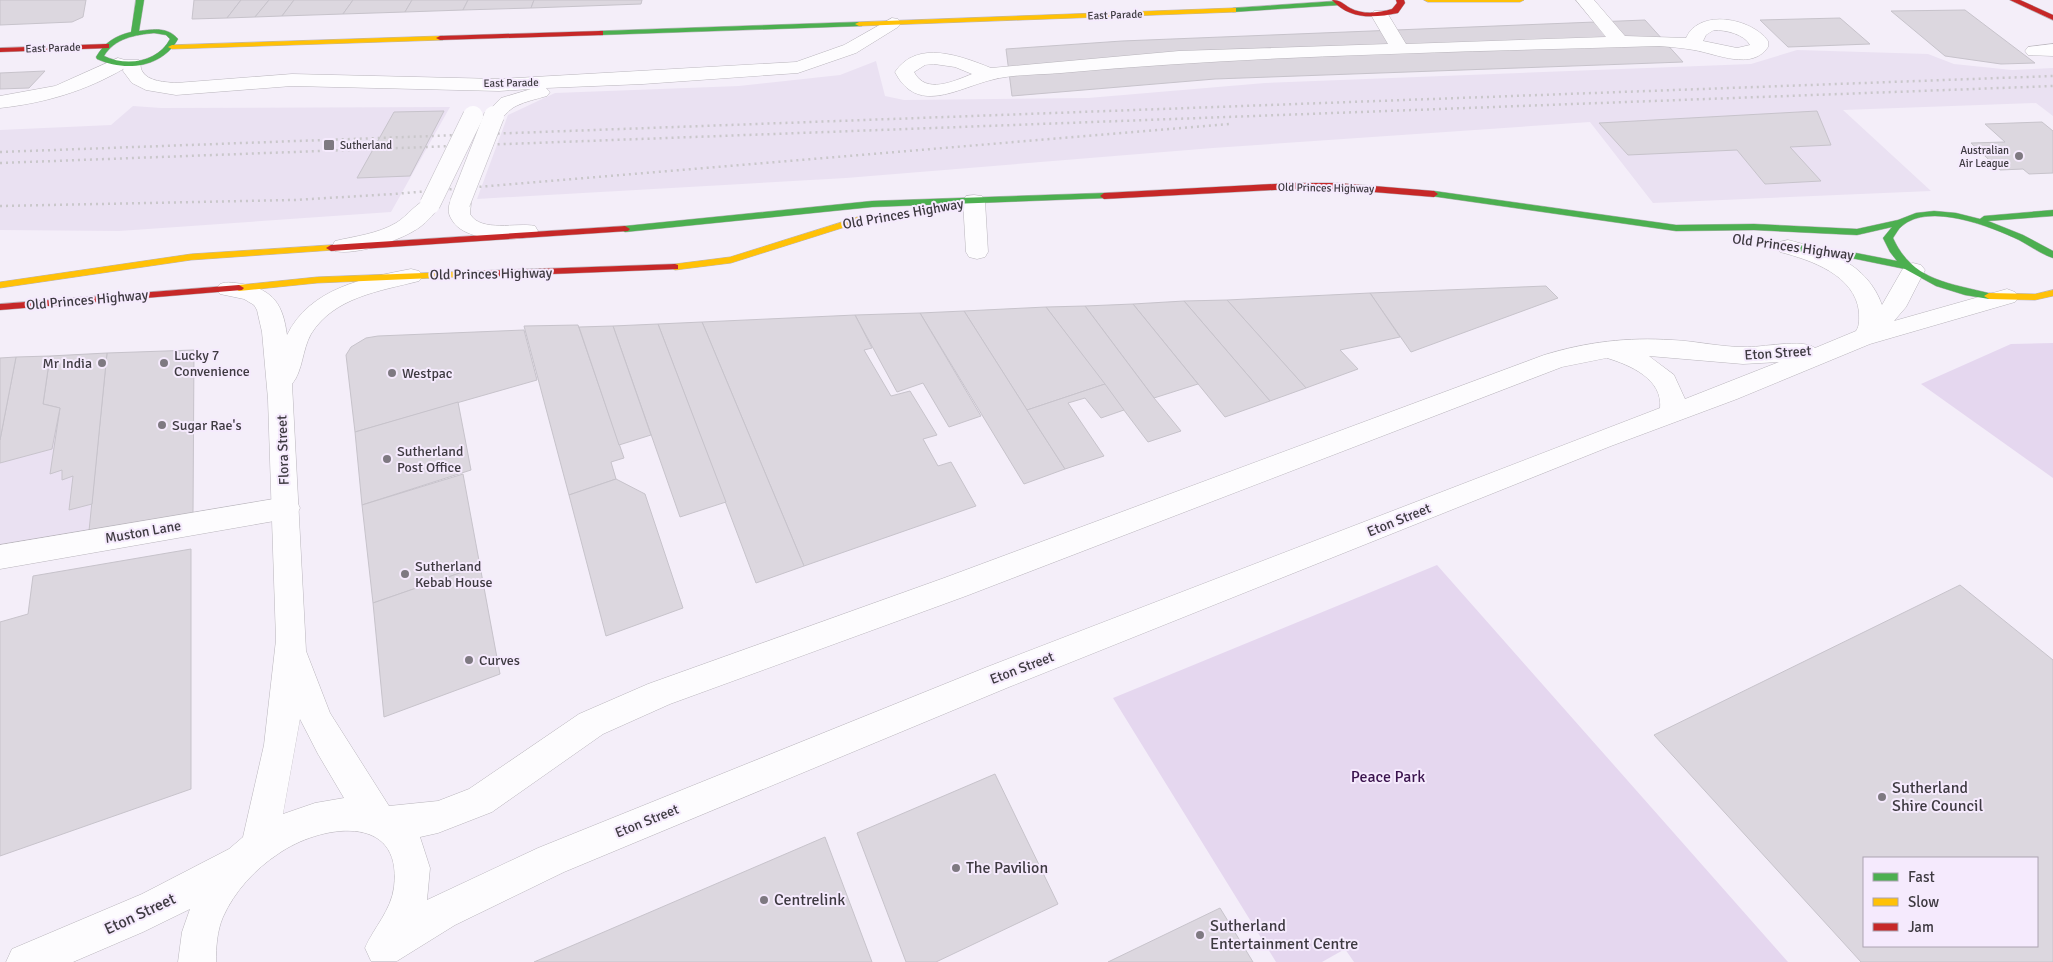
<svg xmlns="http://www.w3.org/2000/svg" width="2053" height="962" viewBox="0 0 2053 962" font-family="Signika,sans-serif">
	<rect width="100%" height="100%" fill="#f4eef9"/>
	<!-- built -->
	<g fill="#eae1f2">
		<path d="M1797,50L1928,54L1954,64L2012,70L2053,68V116L2036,103L1843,110L1931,191L1653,203L1590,122L1213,148L846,178L477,199L508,115L555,93L739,86L840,75L876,61L885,96L904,100L1088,98L1265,83L1751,64Z"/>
		<path d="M133,106L161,108L450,107L391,212L119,231L0,230V130L111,125Z"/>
		<path d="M194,350L193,514L0,545V358Z"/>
	</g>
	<!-- green -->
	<g fill="#e5d7ef">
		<path d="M2053,343V478L1921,384L2011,344Z"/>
		<path d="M1437,565L1788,962H1354L1345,949L1322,962H1276L1113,698Z"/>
	</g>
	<!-- building -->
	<g fill="#dcd7df" stroke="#c7c3cb" fill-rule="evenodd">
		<path d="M0,0H86L83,17L72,22L0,25Z"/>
		<path d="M194,0H241L227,18L192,19Z"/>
		<path d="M241,0H269L255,17L227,18Z"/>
		<path d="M269,0H294L282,16L255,17Z"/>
		<path d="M294,0H353L343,14L282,16Z"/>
		<path d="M353,0H412L405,12L343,14Z"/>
		<path d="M412,0H468L463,10L405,12Z"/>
		<path d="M468,0H534L531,8L463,10Z"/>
		<path d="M534,0H642L641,4L531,8Z"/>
		<path d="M1965,10L2035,63L2001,64L1945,56L1891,11Z"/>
		<path d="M1840,18L1870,44L1788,47L1760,20Z"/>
		<path d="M1645,20L1683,62L1215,79L1012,96L1006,49L1122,41Z"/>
		<path d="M45,71L29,88L0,89V73Z"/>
		<path d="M444,111L410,176L357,178L394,112Z"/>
		<path d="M1817,111L1831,145L1790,147L1821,181L1765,184L1737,150L1628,155L1599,123Z"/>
		<path d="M2042,122L2053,131V173L2029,174L2023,169L2000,170L1971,143L2005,142L1985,124Z"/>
		<path d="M1546,286L1558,298L1411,352L1370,293Z"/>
		<path d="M1370,293L1400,337L1340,350L1358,369L1306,388L1227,300Z"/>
		<path d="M1227,300L1306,388L1270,401L1184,301Z"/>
		<path d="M1184,301L1270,401L1225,417L1133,304Z"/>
		<path d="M1133,304L1198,384L1154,398L1085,306Z"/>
		<path d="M1085,306L1154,398L1181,431L1148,442L1046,307Z"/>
		<path d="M1046,307L1105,384L1027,410L964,311Z"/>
		<path d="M964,311L1027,410L1065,469L1024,484L920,313Z"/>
		<path d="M920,313L981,416L949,427L923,383L897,392L855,315Z"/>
		<path d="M855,315L872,348L864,350L891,396L910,391L937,435L923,439L938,466L951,462L976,506L804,566L702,322Z"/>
		<path d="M702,322L804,566L756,583L658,324Z"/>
		<path d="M658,324L726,502L680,517L613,326Z"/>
		<path d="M578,325L624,458L611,462L616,479L569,495L524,326Z"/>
		<path d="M613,326L651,435L619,445L579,327Z"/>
		<path d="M524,330L537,380L355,432L346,355L351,347L366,338L378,336Z"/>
		<path d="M194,350L193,514L89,531L107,353Z"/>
		<path d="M107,353L92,504L69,510L73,476L62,480V470L50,474L60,408L43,404L50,356Z"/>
		<path d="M50,356L43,404L60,408L52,449L0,463V440L16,357Z"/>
		<path d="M16,357L0,440V358Z"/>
		<path d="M1105,384L1124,410L1101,418L1085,398L1068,403L1104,456L1065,469L1027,410Z"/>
		<path d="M458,402L471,470L362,505L355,432Z"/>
		<path d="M463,474L480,566L373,603L362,505Z"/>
		<path d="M616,479L645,494L683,608L606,636L569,495Z"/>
		<path d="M191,549V789L0,856V622L28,614L33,576Z"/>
		<path d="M480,566L500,674L384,717L373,603Z"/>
		<path d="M1960,585L2053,660V962H1861L1654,735ZM1864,858H2037V946H1864Z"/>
		<path d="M995,774L1058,904L936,962H906L857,833Z"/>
		<path d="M825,837L872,962H534Z"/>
		<path d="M1220,908L1253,962H1108Z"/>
	</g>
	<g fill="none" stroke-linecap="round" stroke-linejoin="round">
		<defs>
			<g id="lane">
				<path d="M1576,0H1594L1625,36L1686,38C1699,8 1752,18 1768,41V47C1752,71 1717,54 1694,50C1683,48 1671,47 1659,46C1460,52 1260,55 1061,73C1039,75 1013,74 991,80C956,89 917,115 895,72C917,39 961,56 991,68L1179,51L1388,44L1371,15L1374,11H1386L1406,44L1606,37ZM1714,30C1726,30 1744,34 1750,45L1737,48L1703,41L1706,35ZM934,64L955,67L972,74C954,81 926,95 914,72L925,65Z"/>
				<path d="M2053,44V56L2028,55L2025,51L2028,47Z"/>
				<path d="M118,58L125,60L127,64L125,68C86,91 45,103 0,108V96L55,86Z"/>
				<path d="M974,195L982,196L985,201L988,252L985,257L977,259L969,257L966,252L963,201L966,196Z"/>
				<path d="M286,497L296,500L300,508L296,516L286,519L0,569V545Z"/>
			</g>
			<g id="street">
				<path d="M892,18L898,19L901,23L898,27L856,53L798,73L643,84L546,88L550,92L547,96C537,99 526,101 516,106C504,112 503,124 487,120L484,116L501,98L531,89L499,91L292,86L176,95L146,90L132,83L123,71L125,60H139C141,64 140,67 142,71C148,82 166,82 176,83L292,74L499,79L796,62L844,45Z"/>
				<path d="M460,197L468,198L471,203L470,214C481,233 517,222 535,226L538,231L535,236C513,241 464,242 452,220C447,213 448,205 452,198Z"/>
				<path d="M430,198L438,199L441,204C435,213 428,221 420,227C402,240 356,256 335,251L332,246L335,241C356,236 377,234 396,223C408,216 417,201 430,198Z"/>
				<path d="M1788,240C1827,250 1867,263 1882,305L1905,265L1913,263L1921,265L1925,270L1906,307L1894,321L2007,289L2015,292L2019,297L2015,302L1870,344L1737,399L1611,446L1009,687L564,872L455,925L397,961H371L365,948C374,927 391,911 394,887C403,811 319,825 278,854C255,869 234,892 223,917C217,931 216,947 216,962H178L182,932L190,909L143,932L73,962H6L12,949L142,894L229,849L243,837L264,745L276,640L268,399L262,332L257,310L254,305L244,299L220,294L216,289L220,284C228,281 234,283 243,284C274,290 283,305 287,335C310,288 364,278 411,269L419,271L423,276L419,281C380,291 334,297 311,334C302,350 303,371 292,384L306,651L330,713L389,806L438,801L469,789L579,714L648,684L944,578L1544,355C1586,342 1628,337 1672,340C1696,341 1720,347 1744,347C1761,348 1802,338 1815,348L1856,331C1860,325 1859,319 1859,312C1855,275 1811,260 1780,252L1777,247L1780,242ZM1649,356L1743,364L1779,362L1685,399L1674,375ZM1607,358C1630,365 1663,379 1660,408L987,667L538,848L427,900L430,868L420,837L438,833L492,812L603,734L670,704L966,596L1562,367ZM300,719L318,754L344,798L315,803L283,814Z"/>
			</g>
			<g id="fast">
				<path d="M136,0H144L139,31C154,29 168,27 178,39C162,68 125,72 97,59L96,57C105,42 115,36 131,32ZM154,33L166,35L170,39C158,62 127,67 104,56C115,38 135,35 154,33Z"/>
				<path d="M1337,1L1341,3L1340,5L1233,12L1229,10L1233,8Z"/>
				<path d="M859,22L863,24L862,26L600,35L596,33L600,31Z"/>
				<path d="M1434,191L1676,225L1754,224L1857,229L1898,220L1916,213L1934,211L1956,213L1980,219L1984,216L2053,210V216L1988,221L2023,235L2053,251V258C2041,254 2030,246 2019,240C1992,227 1929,202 1902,226C1898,229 1896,234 1893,238C1913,282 1951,283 1992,294L1994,296L1992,298L1989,299L1965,295L1936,286L1905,269L1856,259L1776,248L1771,245L1776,242L1856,253L1897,261L1890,252L1883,238L1892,227L1857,235L1754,230L1676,231L1431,196L1430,194Z"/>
				<path d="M1104,193L1107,194V198L872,207L625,232L620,229L625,226L872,201Z"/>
			</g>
			<g id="slow">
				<path d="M1424,0H1524L1520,2H1428Z"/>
				<path d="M1233,8H1236V12L859,26L855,24L859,22Z"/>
				<path d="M440,36H443V40L172,49L168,47L172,45Z"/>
				<path d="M858,217L861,218V222L731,263L675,270L670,267L675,264L730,257Z"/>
				<path d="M331,245L334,246V250L191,260L0,288V282L191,254Z"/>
				<path d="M477,271L482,274L480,276L317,283L239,291L234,288L239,285L317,277Z"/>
				<path d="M2053,290V296L2035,300L1989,299L1984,296L1989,293L2035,294Z"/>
			</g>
			<g id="jam">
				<path d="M1332,0C1341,0 1343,4 1350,8C1363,15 1378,13 1392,9L1397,3L1396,0H1404L1405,3L1398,13C1374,18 1350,20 1332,0Z"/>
				<path d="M2010,0H2020L2053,15V20Z"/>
				<path d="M600,31H603V35L440,40L436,38L440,36Z"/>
				<path d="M106,44H109V48L0,52V48Z"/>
				<path d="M1293,183H1337L1434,191L1438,194L1434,197L1337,189H1293L1104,199L1100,196L1104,193Z"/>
				<path d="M625,226L630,229L628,231L331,251L326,248L331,245Z"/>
				<path d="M675,264L678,265V269L477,277L472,274L477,271Z"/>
				<path d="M239,285L244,288L242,290L0,310V304Z"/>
			</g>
		</defs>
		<!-- lane casing -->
		<use href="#lane" stroke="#b9b5bc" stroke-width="1"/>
		<!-- street casing -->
		<use href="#street" stroke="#b9b5bc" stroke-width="1"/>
		<!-- fast casing -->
		<use href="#fast" stroke="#b9b5bc" stroke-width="1"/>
		<!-- slow casing -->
		<use href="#slow" stroke="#b9b5bc" stroke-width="1"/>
		<!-- jam casing -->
		<use href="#jam" stroke="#b9b5bc" stroke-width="1"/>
		<!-- lane -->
		<use href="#lane" fill="#fdfcfe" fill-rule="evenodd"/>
		<!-- street -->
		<use href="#street" fill="#fdfcfe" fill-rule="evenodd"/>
		<!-- fast -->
		<use href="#fast" fill="#4caf50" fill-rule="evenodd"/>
		<!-- slow -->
		<use href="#slow" fill="#ffc107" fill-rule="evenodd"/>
		<!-- jam -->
		<use href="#jam" fill="#c62828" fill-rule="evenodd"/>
		<!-- rail -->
		<g stroke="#c9c7ca" stroke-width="2.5" stroke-dasharray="2 4" stroke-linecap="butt">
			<path d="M0,152L2053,76"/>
			<path d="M0,163L2053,86"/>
			<path d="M0,206L294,200L394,194L1230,124"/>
		</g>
		<defs>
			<g id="street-bridge">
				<path d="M460,203L494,116"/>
				<path d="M430,204L473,116"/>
			</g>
		</defs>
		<!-- street-bridge casing -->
		<use href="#street-bridge" stroke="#b9b5bc" stroke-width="21" stroke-linecap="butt"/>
		<!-- street-bridge -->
		<use href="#street-bridge" stroke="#fdfcfe" stroke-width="20"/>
	</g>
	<!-- markers -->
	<g fill="#7e7981" stroke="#f5eafd" stroke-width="2">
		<rect x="323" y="139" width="12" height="12" rx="2.5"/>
		<circle cx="2019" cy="156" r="5"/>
		<circle cx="102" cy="363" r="5"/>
		<circle cx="164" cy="363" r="5"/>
		<circle cx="392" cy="373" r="5"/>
		<circle cx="162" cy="425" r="5"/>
		<circle cx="387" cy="459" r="5"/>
		<circle cx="405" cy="574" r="5"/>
		<circle cx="469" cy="660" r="5"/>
		<circle cx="1882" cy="797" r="5"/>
		<circle cx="956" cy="868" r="5"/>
		<circle cx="764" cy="900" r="5"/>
		<circle cx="1200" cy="935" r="5"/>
	</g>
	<g text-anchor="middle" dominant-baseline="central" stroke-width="4" stroke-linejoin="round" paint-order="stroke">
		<!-- far-street labels -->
		<g font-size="11" fill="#3e3a41" stroke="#f5eafd">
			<text transform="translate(1115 15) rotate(-2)">East Parade</text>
			<text transform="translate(53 48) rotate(-2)">East Parade</text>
			<text transform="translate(511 83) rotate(-1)">East Parade</text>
			<text transform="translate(1326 188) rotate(1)">Old Princes Highway</text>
		</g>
		<!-- far-poi labels -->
		<g font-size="11" fill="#3e3a41" stroke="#f5eafd" text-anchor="start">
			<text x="340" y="145">Sutherland</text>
			<text x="2009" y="150" text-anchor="end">Australian<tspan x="2009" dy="13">Air League</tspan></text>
		</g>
		<!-- street labels -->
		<g font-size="14" fill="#3e3a41" stroke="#f5eafd">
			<text transform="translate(903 214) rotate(-10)">Old Princes Highway</text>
			<text transform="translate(1793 247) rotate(8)">Old Princes Highway</text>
			<text transform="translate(491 274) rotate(-1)">Old Princes Highway</text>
			<text transform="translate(87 300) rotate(-5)">Old Princes Highway</text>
			<text transform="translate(1778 353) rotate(-4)">Eton Street</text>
			<text transform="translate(283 450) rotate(-92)">Flora Street</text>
			<text transform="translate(1399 520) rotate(-22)">Eton Street</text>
			<text transform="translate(143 532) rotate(-10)">Muston Lane</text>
			<text transform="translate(1022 668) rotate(-21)">Eton Street</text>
			<text transform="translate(647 821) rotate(-22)">Eton Street</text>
		</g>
		<!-- poi labels -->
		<g font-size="14" fill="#3e3a41" stroke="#f5eafd" text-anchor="start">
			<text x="174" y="355">Lucky 7<tspan x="174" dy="16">Convenience</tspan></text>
			<text x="92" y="363" text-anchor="end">Mr India</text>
			<text x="402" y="373">Westpac</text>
			<text x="172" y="425">Sugar Rae's</text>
			<text x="397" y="451">Sutherland<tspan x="397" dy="16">Post Office</tspan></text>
			<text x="415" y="566">Sutherland<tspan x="415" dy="16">Kebab House</tspan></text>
			<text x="479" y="660">Curves</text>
		</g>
		<!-- near-park labels -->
		<g font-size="16" fill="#3b144e" stroke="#f5eafd">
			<text x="1388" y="777">Peace Park</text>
		</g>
		<!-- near-poi labels -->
		<g font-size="16" fill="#3e3a41" stroke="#f5eafd" text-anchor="start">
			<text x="1892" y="788">Sutherland<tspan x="1892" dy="18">Shire Council</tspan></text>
			<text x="966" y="868">The Pavilion</text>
			<text x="774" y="900">Centrelink</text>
			<text x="1210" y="926">Sutherland<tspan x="1210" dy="18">Entertainment Centre</tspan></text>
		</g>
		<!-- near-street labels -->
		<g font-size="16" fill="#3e3a41" stroke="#f5eafd">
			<text transform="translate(140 914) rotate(-25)">Eton Street</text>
		</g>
	</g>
	<!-- legend -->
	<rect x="1863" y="857" width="175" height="90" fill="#f5eafd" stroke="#aca4b2"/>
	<rect x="1873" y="873" width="25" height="8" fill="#4caf50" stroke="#aca4b2"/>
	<text x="1908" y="882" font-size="15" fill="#3e3a41">Fast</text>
	<rect x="1873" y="898" width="25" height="8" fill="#ffc107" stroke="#aca4b2"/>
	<text x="1908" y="907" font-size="15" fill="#3e3a41">Slow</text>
	<rect x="1873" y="923" width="25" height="8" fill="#c62828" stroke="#aca4b2"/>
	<text x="1908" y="932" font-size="15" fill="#3e3a41">Jam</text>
</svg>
